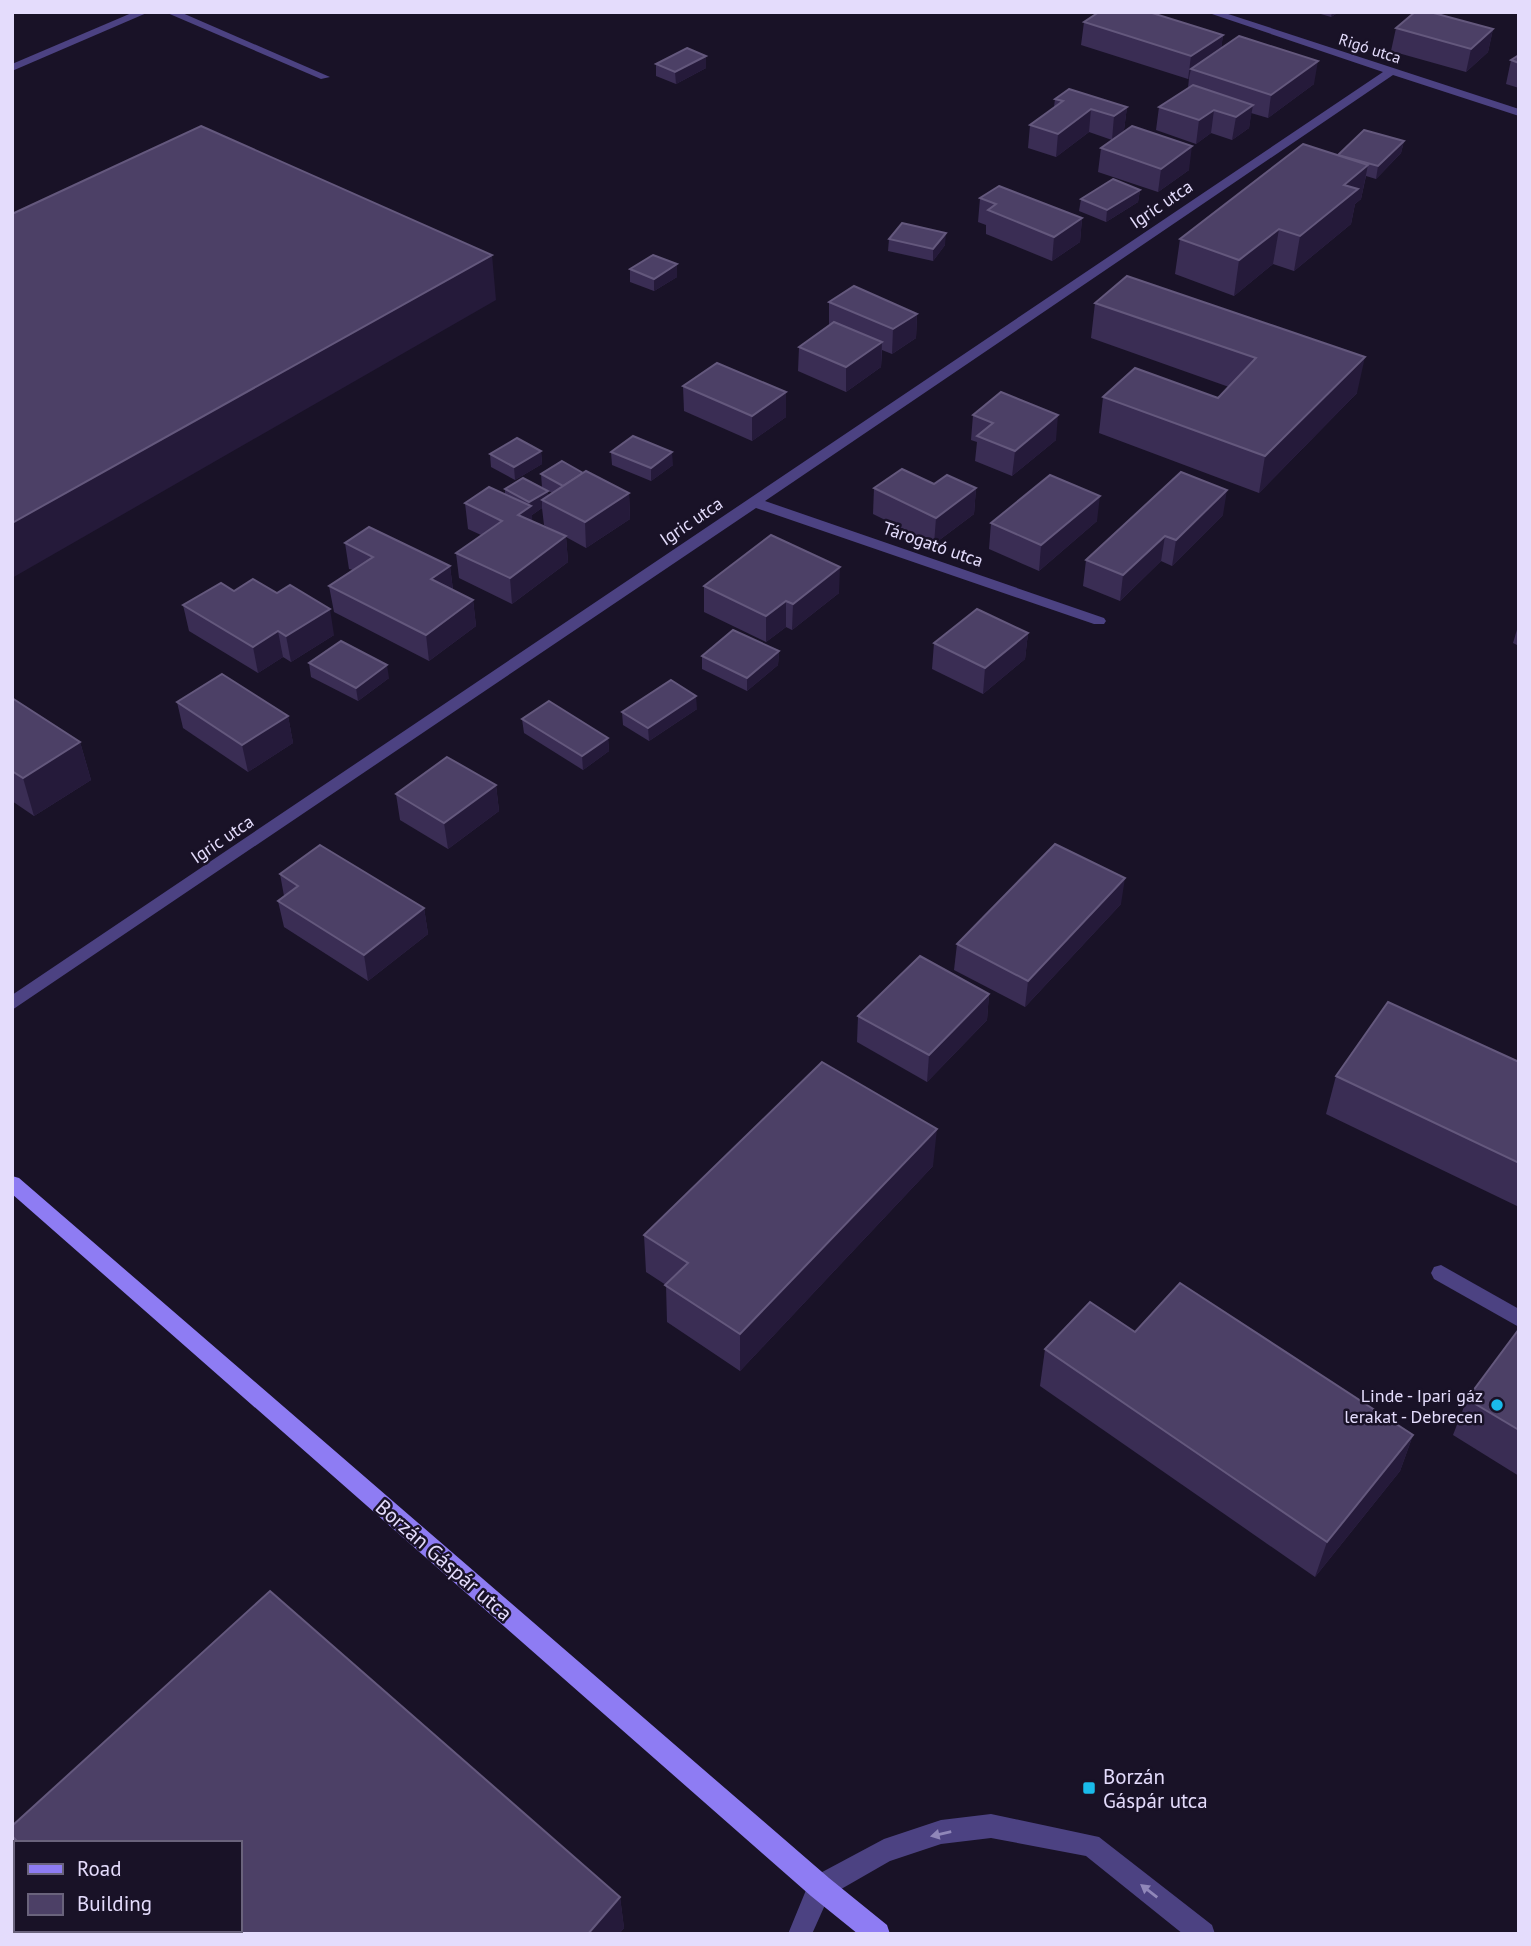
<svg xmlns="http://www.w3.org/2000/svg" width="1531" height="1946" viewBox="0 0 1531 1946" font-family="'PT Sans',sans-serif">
	<rect width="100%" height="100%" fill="#191227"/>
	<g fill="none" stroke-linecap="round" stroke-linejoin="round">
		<!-- lane -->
		<g fill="#4c4282" fill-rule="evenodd">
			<path d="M134,12H149L12,71V64Z"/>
			<path d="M165,12H180L330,77L321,79Z"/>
			<path d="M1441,1265L1519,1309V1327L1434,1279L1431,1273L1434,1267Z"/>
			<path d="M991,1814L1099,1837L1212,1925L1215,1934H1183L1086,1856L991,1838L941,1844L890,1861L829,1896L812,1934H788L811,1878L884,1839L941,1820Z"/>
		</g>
		<!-- street -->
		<path fill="#4c4282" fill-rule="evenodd" d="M1206,12H1222L1519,109V116L1393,75L765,501L1104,618L1106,621L1104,624H1094L756,508L12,1010V995L1383,72Z"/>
		<!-- secondary -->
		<path fill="#8e7cf3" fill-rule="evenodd" d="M12,1176L19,1178L829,1878L887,1925L890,1934H858L811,1896L12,1194Z"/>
	</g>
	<!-- wall -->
	<g fill="#3a2d54" fill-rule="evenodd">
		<path d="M1314,12H1339L1331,17Z"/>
		<path d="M1084,22L1223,35L1221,49L1314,84L1268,118L1251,113L1249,128L1232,140L1211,133L1196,144L1156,130L1159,107L1188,88L1189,78L1188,79L1081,45Z"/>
		<path d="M1396,28L1493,29L1488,52L1466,72L1391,51Z"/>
		<path d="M1519,55V88L1506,84L1511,60Z"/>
		<path d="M706,56V68L676,84L656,76V64Z"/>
		<path d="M1055,99L1127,107L1124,130L1112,140L1089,132L1056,157L1028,148L1030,125L1054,107Z"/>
		<path d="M1404,141L1401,153L1376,179L1366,176L1361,199L1355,204L1351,224L1294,271L1273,264L1234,296L1175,274L1180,239L1338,155Z"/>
		<path d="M1101,148L1189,170L1158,192L1098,172Z"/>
		<path d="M1140,190L1138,202L1106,222L1079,211L1081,199Z"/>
		<path d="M980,198L1082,218L1080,242L1052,261L986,234V225L978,222Z"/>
		<path d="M889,239L945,245L933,261L888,251Z"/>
		<path d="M630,269L677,277L654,291L630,282Z"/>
		<path d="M829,302L917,314L916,338L892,354L882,350L881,367L846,392L798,371L799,347L829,326Z"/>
		<path d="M1095,303L1357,393L1259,493L1099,433L1103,397L1218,398L1229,387L1091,338Z"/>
		<path d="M683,386L786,392V417L752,441L684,411Z"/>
		<path d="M973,415L1056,440L1012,476L975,461L977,442L971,440Z"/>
		<path d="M541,451L542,464L515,480L491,467L490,454Z"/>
		<path d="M611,452L673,465L651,481L612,465Z"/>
		<path d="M583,473L629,493L630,519L586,548L566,537L568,562L512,604L459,578L456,553L481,535L468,529L465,503L505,494V489L548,495L552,493L542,487L541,474ZM542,508L544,525L560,534L532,521V515Z"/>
		<path d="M934,484L976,488L974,514L934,544L873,514L874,488Z"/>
		<path d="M1223,515L1172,566L1161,561L1120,601L1083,586L1086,560Z"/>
		<path d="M1097,521L1039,571L989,549L991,523Z"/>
		<path d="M345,543L450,566L453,590L473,600L476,626L429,661L334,612L329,586L353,570L349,569Z"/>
		<path d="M704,586L839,593L792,630L786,627L766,642L704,612Z"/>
		<path d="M183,605L334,635L291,662L283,657L258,673L189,631Z"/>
		<path d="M1519,623V646L1513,643Z"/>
		<path d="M1028,633L1025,659L983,694L932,669L934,643Z"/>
		<path d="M779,651L778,665L747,691L702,669V656Z"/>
		<path d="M309,663L389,678L358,701L311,677Z"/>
		<path d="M12,698L80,742L91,780L34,816L12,801Z"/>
		<path d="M177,702L288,716L293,743L248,772L183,728Z"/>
		<path d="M697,709L649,741L623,725L622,712Z"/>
		<path d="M522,719L608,738L609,751L583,770L524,733Z"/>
		<path d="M496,785L499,811L448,849L400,820L396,794Z"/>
		<path d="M280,874L424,908L428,934L368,981L284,927L278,901L284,896Z"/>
		<path d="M1121,904L1025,1007L954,970L957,944Z"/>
		<path d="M989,994L987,1020L927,1082L857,1042L858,1016Z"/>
		<path d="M1519,1062V1207L1326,1114L1336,1076Z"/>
		<path d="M933,1166L740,1371L667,1322L666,1285L646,1272L644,1235Z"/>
		<path d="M1519,1329V1476L1453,1435L1467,1399Z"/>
		<path d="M1045,1349L1413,1435L1400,1471L1315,1577L1040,1386Z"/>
		<path d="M270,1591L620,1897L624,1928L619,1934H95L91,1930H240V1843H16V1846L12,1840V1826Z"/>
	</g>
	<!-- shaded-wall -->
	<g fill="#251a3a">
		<path d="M1332,12H1339L1331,17Z"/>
		<path d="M1493,29L1488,52L1466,72L1471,49Z"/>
		<path d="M1223,35L1220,58L1191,69L1189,78L1188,79L1191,56Z"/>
		<path d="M706,56V68L676,84L675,72Z"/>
		<path d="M1318,61L1314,84L1268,118L1271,95Z"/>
		<path d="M1253,105L1249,128L1232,140L1236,117Z"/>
		<path d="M1127,107L1124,130L1112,140L1114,116Z"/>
		<path d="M1091,109L1089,132L1056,157L1058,134Z"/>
		<path d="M1214,110L1211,133L1196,144L1199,120Z"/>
		<path d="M1404,141L1401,153L1376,179L1378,166Z"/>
		<path d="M1192,146L1189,170L1158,192L1161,169Z"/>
		<path d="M1368,165L1361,199L1355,204L1351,224L1294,271L1300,236L1344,185Z"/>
		<path d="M1140,190L1138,202L1106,222L1107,210Z"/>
		<path d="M1082,218L1080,242L1052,261L1054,237Z"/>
		<path d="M1279,229L1273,264L1234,296L1239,260Z"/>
		<path d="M946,233L945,245L933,261V249Z"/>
		<path d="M492,255L496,300L12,578V523Z"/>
		<path d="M677,264V277L654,291V279Z"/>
		<path d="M917,314L916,338L892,354L893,329Z"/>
		<path d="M882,342L881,367L846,392V367Z"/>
		<path d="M1365,357L1357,393L1259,493L1265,456Z"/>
		<path d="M786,392V417L752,441V416Z"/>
		<path d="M1058,415L1056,440L1012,476L1015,451Z"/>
		<path d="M541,451L542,464L515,480L514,467Z"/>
		<path d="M672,452L673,465L651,481V468Z"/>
		<path d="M976,488L974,514L934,544L936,518Z"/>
		<path d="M1227,490L1223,515L1172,566L1176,540Z"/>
		<path d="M548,491L549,503L542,500V508L532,515L533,532L518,515L530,507L529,502Z"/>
		<path d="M629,493L630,519L586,548L585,522Z"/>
		<path d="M1100,496L1097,521L1039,571L1041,545Z"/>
		<path d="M566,536L568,562L512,604L510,578Z"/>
		<path d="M1165,536L1161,561L1120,601L1123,575Z"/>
		<path d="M450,566L453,591L431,579Z"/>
		<path d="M840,567L839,593L792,630L793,604Z"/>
		<path d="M473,600L476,626L429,661L426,635Z"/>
		<path d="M786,601V627L766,642V616Z"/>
		<path d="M330,609L334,635L291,662L286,636Z"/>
		<path d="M278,631L283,657L258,673L253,647Z"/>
		<path d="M1028,633L1025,659L983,694L985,668Z"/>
		<path d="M779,651L778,665L747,691V678Z"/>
		<path d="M387,665L389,678L358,701L356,688Z"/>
		<path d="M696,696L697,709L649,741L648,728Z"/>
		<path d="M288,716L293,743L248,772L242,745Z"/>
		<path d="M608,738L609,751L583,770L582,756Z"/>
		<path d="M80,742L91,780L34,816L23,778Z"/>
		<path d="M496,785L499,811L448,849L444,823Z"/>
		<path d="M1125,878L1121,904L1025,1007L1028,981Z"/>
		<path d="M424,908L428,934L368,981L364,955Z"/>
		<path d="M989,994L987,1020L927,1082L929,1055Z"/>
		<path d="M937,1129L933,1166L740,1371V1334Z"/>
		<path d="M1413,1435L1400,1471L1315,1577L1327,1542Z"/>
		<path d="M620,1897L624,1928L619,1934H588Z"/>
	</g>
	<!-- building -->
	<g fill="#4c4066" stroke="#64587d" stroke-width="2">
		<path d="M1099,12H1149L1223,35L1191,56L1084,22Z"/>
		<path d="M1415,12H1430L1493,29L1471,49L1396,28Z"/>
		<path d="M1239,36L1318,61L1271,95L1191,69Z"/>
		<path d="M687,48L706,56L675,72L656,64Z"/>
		<path d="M1519,55V63L1511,60Z"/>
		<path d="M1193,85L1253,105L1236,117L1214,110L1199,120L1159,107Z"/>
		<path d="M1069,89L1127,107L1114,116L1091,109L1058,134L1030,125L1063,101L1055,99Z"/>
		<path d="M201,126L492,255L12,523V214Z"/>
		<path d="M1132,126L1192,146L1161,169L1101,148Z"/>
		<path d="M1364,130L1404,141L1378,166L1338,155Z"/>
		<path d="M1303,144L1368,165L1344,185L1358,189L1300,236L1279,229L1239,260L1180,239Z"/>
		<path d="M1113,179L1140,190L1107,210L1081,199Z"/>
		<path d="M999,186L1082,218L1054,237L988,210L996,204L980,198Z"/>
		<path d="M902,223L946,233L933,249L889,239Z"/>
		<path d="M653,255L677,264L654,279L630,269Z"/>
		<path d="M1127,276L1365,357L1265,456L1103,397L1135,368L1218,398L1256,358L1095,303Z"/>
		<path d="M854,286L917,314L893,329L829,302Z"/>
		<path d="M834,322L882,342L846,367L799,347Z"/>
		<path d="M717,363L786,392L752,416L683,386Z"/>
		<path d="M1001,392L1058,415L1015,451L977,436L993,423L973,415Z"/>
		<path d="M633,436L672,452L651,468L611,452Z"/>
		<path d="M517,438L541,451L514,467L490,454Z"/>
		<path d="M562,461L583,473L563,486L541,474Z"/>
		<path d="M902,469L934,484L947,475L976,488L936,518L874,488Z"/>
		<path d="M586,471L629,493L585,522L542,500Z"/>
		<path d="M1181,472L1227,490L1176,540L1165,536L1123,575L1086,560Z"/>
		<path d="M1050,475L1100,496L1041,545L991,523Z"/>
		<path d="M523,478L548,491L529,502L505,489Z"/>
		<path d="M489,487L531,506L518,515L566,536L510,578L456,553L502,521L465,503Z"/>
		<path d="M369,527L450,566L431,579L473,600L426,635L329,586L373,557L345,543Z"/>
		<path d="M771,535L840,567L793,604L786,601L766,616L704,586Z"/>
		<path d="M253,579L277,593L290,585L330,609L286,636L278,631L253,647L183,605L221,583L234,591Z"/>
		<path d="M977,609L1028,633L985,668L934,643Z"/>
		<path d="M733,630L779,651L747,678L702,656Z"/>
		<path d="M341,641L387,665L356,688L309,663Z"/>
		<path d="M222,674L288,716L242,745L177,702Z"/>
		<path d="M671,680L696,696L648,728L622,712Z"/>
		<path d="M12,698L80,742L23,778L12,771Z"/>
		<path d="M549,701L608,738L582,756L522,719Z"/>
		<path d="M447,757L496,785L444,823L396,794Z"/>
		<path d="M1055,844L1125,878L1028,981L957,944Z"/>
		<path d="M320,845L424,908L364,955L278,901L298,886L280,874Z"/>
		<path d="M920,956L989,994L929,1055L858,1016Z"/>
		<path d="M1388,1002L1519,1062V1163L1336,1076Z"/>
		<path d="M822,1062L937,1129L740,1334L665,1285L688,1263L644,1235Z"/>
		<path d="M1180,1283L1413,1435L1327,1542L1045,1349L1090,1302L1135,1332Z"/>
		<path d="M1519,1329V1430L1467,1399Z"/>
		<path d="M270,1591L620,1897L588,1934H108L105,1930H240V1843H19L12,1836V1826Z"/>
	</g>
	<!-- one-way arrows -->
	<defs><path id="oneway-solid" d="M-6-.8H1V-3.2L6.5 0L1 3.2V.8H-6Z" transform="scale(1.75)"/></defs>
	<g fill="#9087b9">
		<use href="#oneway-solid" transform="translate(941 1834) rotate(167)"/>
		<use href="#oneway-solid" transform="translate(1149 1891) rotate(-142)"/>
	</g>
	<!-- markers -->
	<g fill="#1abbea" stroke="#191227" stroke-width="2.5">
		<circle cx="1497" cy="1405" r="7"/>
		<rect x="1082" y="1781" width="14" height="14" rx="3.5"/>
	</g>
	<g text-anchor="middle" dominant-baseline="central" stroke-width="5" stroke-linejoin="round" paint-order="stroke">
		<!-- far-street labels -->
		<g font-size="16" fill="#e4dcfc" stroke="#191227">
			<text transform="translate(1370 48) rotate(18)">Rigó utca</text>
		</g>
		<!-- street labels -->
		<g font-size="18" fill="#e4dcfc" stroke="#191227">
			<text transform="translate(1161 204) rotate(-34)">Igric utca</text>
			<text transform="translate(691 521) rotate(-34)">Igric utca</text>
			<text transform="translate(933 544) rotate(19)">Tárogató utca</text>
			<text transform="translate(222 839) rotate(-34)">Igric utca</text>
		</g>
		<!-- poi labels -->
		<g font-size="18" fill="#e4dcfc" stroke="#191227" text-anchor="end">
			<text x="1483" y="1395">Linde - Ipari gáz<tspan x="1483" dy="21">lerakat - Debrecen</tspan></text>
		</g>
		<!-- near-street labels -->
		<g font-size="21" fill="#e4dcfc" stroke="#191227">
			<text transform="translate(444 1560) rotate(41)">Borzán Gáspár utca</text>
		</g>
		<!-- near-poi labels -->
		<g font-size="21" fill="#e4dcfc" stroke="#191227" text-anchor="start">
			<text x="1103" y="1776">Borzán<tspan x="1103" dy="24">Gáspár utca</tspan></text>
		</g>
	</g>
	<!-- border -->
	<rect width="1531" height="1946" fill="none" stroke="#e4dcfc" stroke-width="28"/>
	<!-- legend -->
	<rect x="14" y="1841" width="228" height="91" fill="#191227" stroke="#6a637c" stroke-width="2"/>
	<rect x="28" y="1864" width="35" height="10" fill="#8e7cf3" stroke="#6a637c" stroke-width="2"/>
	<text x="77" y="1876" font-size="21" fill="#e4dcfc">Road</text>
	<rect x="28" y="1894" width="35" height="21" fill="#4c4066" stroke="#6a637c" stroke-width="2"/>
	<text x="77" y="1911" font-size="21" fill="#e4dcfc">Building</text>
</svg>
